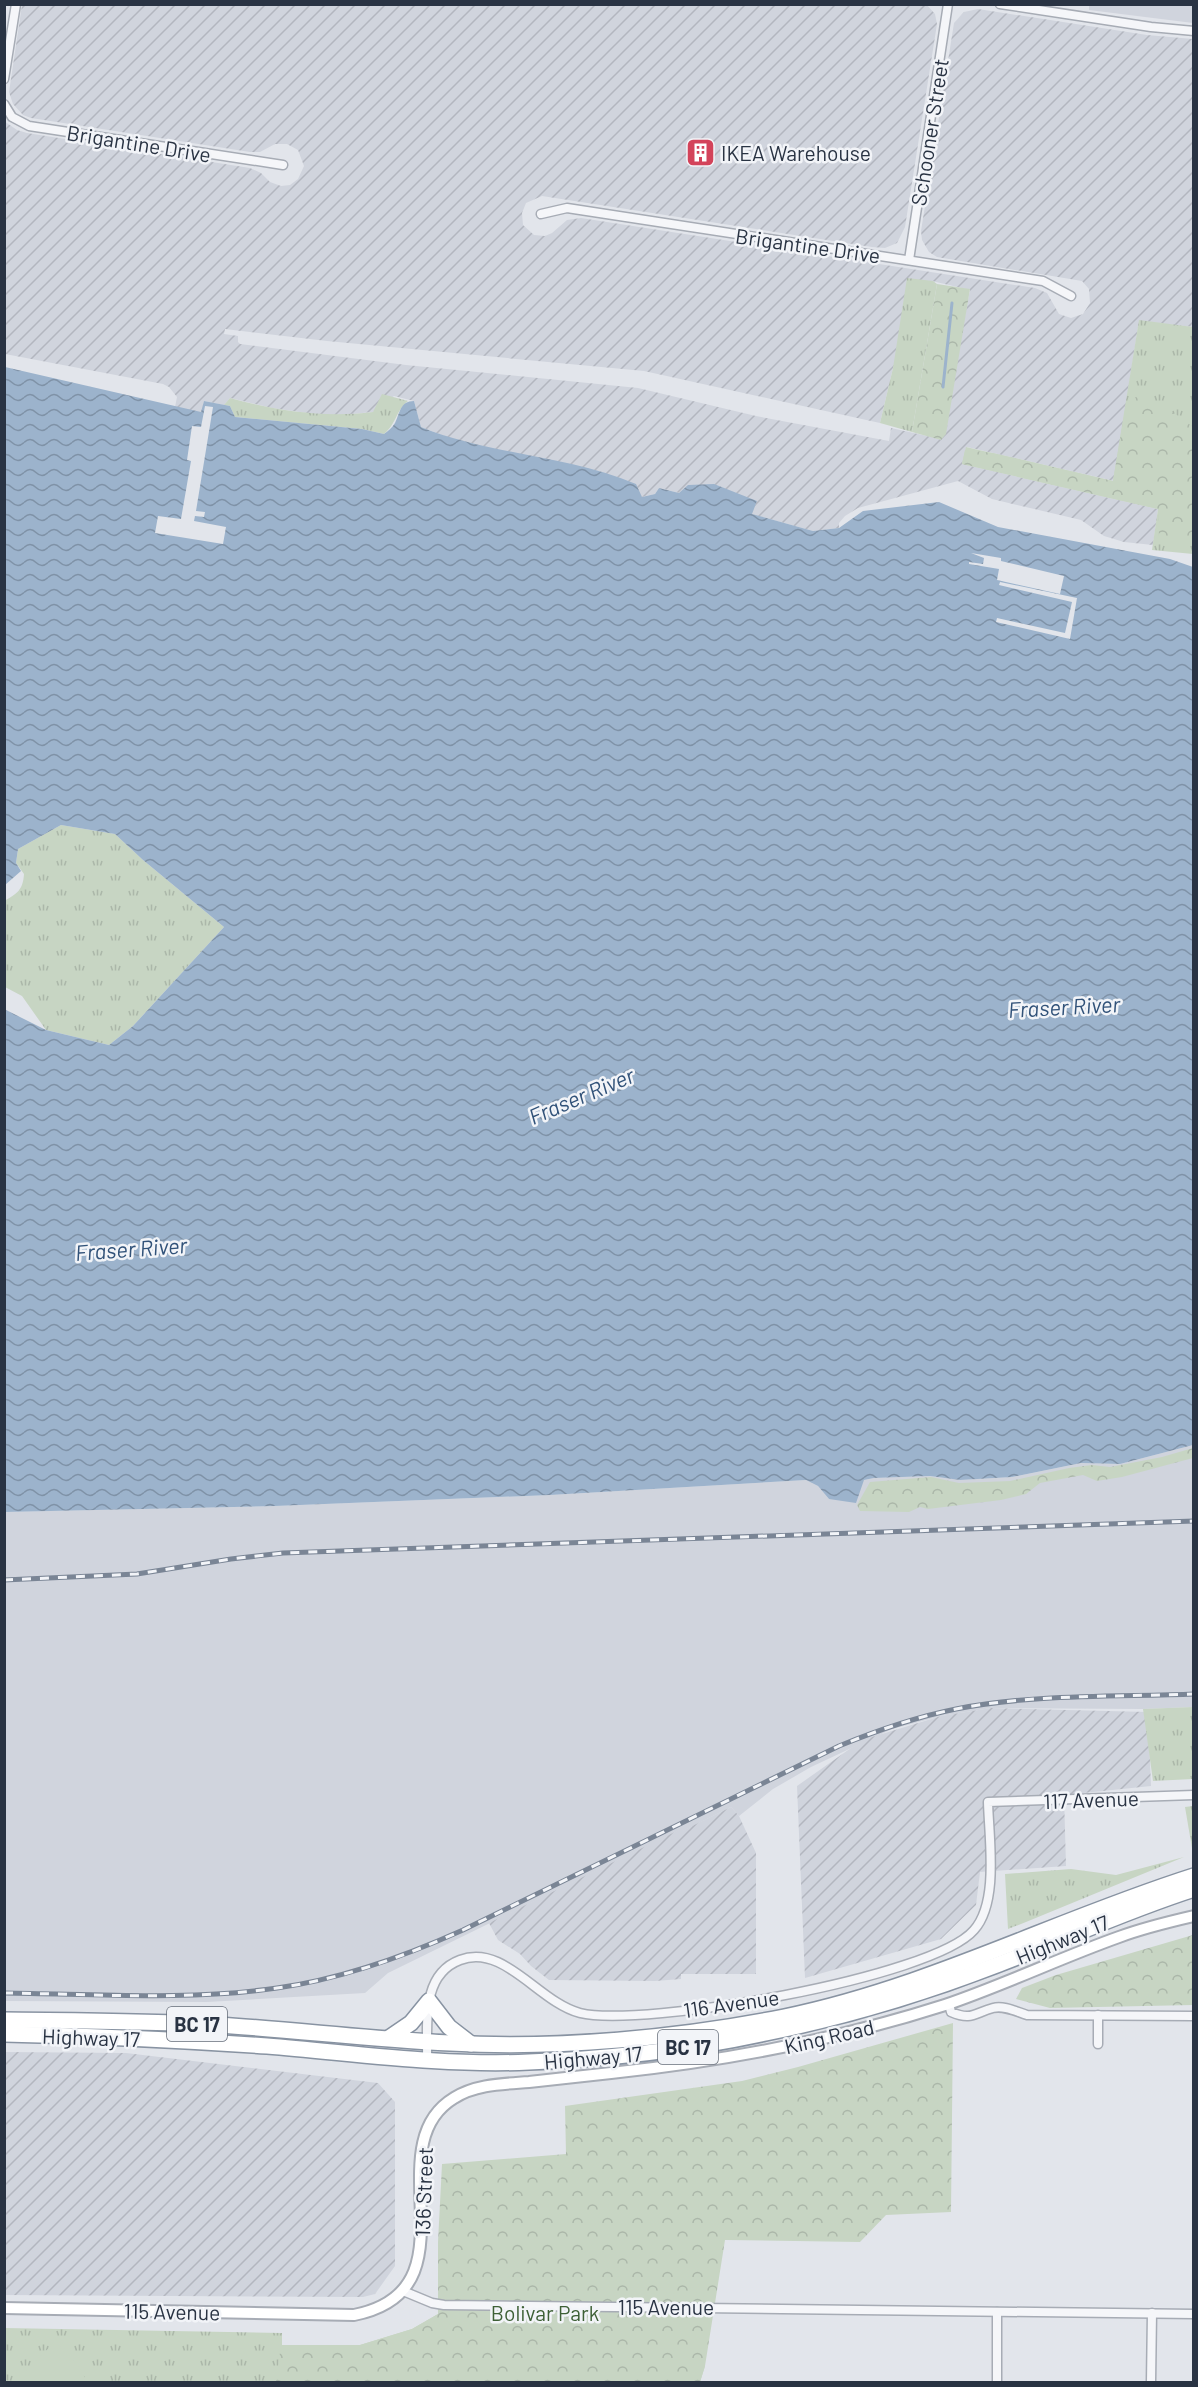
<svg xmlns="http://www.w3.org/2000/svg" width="1198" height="2387" viewBox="0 0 1198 2387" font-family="Barlow,sans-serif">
	<defs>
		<pattern id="industrial-furrows" width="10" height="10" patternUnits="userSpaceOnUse" patternTransform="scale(1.5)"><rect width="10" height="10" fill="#d0d4dd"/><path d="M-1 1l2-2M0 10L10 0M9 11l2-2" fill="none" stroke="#b3b6bf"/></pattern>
		<pattern id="grass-tufts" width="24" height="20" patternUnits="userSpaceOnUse" patternTransform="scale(1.5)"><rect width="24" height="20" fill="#c7d5c3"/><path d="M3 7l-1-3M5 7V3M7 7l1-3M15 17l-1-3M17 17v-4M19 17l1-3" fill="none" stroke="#abb7a9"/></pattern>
		<pattern id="forest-crowns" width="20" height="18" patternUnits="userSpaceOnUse" patternTransform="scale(1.5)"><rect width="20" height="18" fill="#c7d5c3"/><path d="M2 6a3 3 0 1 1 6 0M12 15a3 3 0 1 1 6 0" fill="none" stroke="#abb7a9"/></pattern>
		<pattern id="water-waves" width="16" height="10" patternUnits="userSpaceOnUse" patternTransform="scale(1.5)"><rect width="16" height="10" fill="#9cb3cc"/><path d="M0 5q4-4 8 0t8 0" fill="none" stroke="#7f92a7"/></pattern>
	</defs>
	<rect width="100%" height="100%" fill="#e2e5eb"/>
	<!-- built -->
	<g fill="#d0d4dd">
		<path d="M1089,5H1193V23L1089,10Z"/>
		<path d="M1193,1445V1707L1143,1709L991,1708L941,1716L892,1729L811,1767L773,1789L739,1816L731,1807L681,1832L680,1830L388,1973L365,1993L207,2002L5,2001L4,1512L275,1506L550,1495L806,1480L818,1486L829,1499L862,1483L864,1480L874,1478L930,1476L960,1480L1012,1477L1081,1463L1120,1464Z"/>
	</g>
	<!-- industrial -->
	<g fill="url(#industrial-furrows)" fill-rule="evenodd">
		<path d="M22,5H927L935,14L937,24L905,227L897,243L885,248L872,247L542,196L526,203L522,213L523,225L534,235L545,236L552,233L567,220L581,218L1035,288L1047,293L1059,314L1071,318L1083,314L1090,303L1089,289L1082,281L937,257L929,252L922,240L921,231L954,23L964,12L978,9L1147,35L1193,39V327L1139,321L1114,481L967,447L962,464L1158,509L1153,545L1124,542L1104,536L1081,520L992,499L958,481L858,508L845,516L839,523V528L813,531L751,514L757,501L679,493L659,488L655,494L642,497L447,437L421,427L414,401L394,396L373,412L341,415H320L272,408L230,398L224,405L204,401L202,413L175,407L177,397L169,387L163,384L5,354L4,121L17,130L27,133L250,168L261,173L270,182L281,186L290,185L298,179L304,166L298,150L287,144H275L260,152H250L31,118L23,115L13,104L9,92ZM932,281L970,290L941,439L891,428L889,441L756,416L638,388L406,365L240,344L238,342V336L224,334L225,329L327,341L644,371L880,423L893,368Z"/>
		<path d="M991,1708L1148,1712L1151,1786L1064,1795L1066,1866L980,1872L976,1905L941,1939L805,1978L797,1786L851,1748L872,1737L941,1716Z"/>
		<path d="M731,1807L739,1816L756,1853V1974H681V1979L655,1981L549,1980L531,1966L520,1954L498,1940L489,1923L681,1829L682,1831Z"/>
		<path d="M5,2052L126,2053L378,2083L395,2102V2266L375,2294L363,2297L5,2295Z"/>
	</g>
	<!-- grass -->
	<g fill="url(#grass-tufts)">
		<path d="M907,278L933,281L937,284L912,432L880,423L893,368Z"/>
		<path d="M1139,320L1193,327V554L1152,550L1158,509L962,464L966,447L1113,481Z"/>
		<path d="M382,394L408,401C396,410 397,423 384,434L362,429L235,417L230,406L224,405L230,398C278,411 323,418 373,412Z"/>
		<path d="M61,825L115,834L143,860L224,927L133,1026L109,1045L46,1030L22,996L5,987L4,901C17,894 23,890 24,874L16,863L18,849Z"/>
		<path d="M1193,1707V1779L1153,1781L1143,1709Z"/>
		<path d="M1193,1806L1194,1854H1193L1185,1807Z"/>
		<path d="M1184,1857L1026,1922L1008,1929L1005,1874L1071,1869L1116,1875Z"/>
		<path d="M438,2242L705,2366L700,2382H5V2328L282,2333V2345H360L412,2329L438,2314Z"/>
	</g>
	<!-- forest -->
	<g fill="url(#forest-crowns)">
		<path d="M937,284L970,289L946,434L941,440L912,432Z"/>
		<path d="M1136,397L1160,403L1193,427V544L1165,541L1159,537L1158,509L962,464L965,450L993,453L1113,481L1126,404Z"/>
		<path d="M1193,1448V1458L1122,1477L1097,1481L1083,1475L1040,1483L1026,1494L1001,1500L928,1509L920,1507L909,1512L860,1511L857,1505L870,1482L931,1477L959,1483L1010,1481L1069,1468L1092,1465L1110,1467L1162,1457Z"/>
		<path d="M1193,1935V2005L1050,2008L1016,1999L1022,1988L1056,1975Z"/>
		<path d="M953,2023L951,2212L886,2215L860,2242L725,2240L705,2366L700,2382H276L281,2345H360L412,2329L438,2314V2242L442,2164L566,2154L565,2106L742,2081L798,2067Z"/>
	</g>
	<!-- pitch -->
	<path fill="#c7d5c3" d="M55,2342C69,2353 80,2366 87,2382H14Z"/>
	<!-- water -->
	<path fill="url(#water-waves)" d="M5,367L201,412L204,401L230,406L235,417L362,429L384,434C388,431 392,428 395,423C400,413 400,401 414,401L421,427C490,455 567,455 636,484L642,497L655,494L659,488L679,493L688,485L714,484L757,501L752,514L813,531L839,528L863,511L939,502L998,527L1170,559L1193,567V1445L1120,1464L1081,1463L1012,1477L960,1480L930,1476L874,1478L864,1480L856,1503L829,1499L818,1486L806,1480L550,1495L275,1506L5,1512L4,1009L46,1030L109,1045L133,1026L224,927L143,860L115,834L61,825L18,849L16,863L21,871L5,885Z"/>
	<!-- pier -->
	<g fill="#e2e5eb">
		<path d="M205,406L213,407L196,511L205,512L204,517L195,516L194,521L226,527L223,544L155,533L158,516L181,519L191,461L187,460L192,426L201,427Z"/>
		<path d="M971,553L1001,558V561L1064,576L1060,594L997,580L999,569L969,564V562L983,564L984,558Z"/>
		<path d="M1000,582L1077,598L1070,639L996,622L997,618L1065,633L1072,602L999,585Z"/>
	</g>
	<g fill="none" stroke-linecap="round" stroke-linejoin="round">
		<!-- stream -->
		<path stroke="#9cb3cc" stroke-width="3" d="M943,387L952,303"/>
		<defs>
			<g id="street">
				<path d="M1000,4L1151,27L1194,31"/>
				<path d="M4,79L16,4"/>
				<path d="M4,104L12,117L29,126L283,165"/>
				<path d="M541,214L567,208L1043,281L1071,296"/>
				<path d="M909,260L948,4"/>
				<path d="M949,2004L951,2012C972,2021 974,2013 993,2008C1004,2005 1017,2012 1027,2015L1194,2016"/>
				<path d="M1098,2015V2044"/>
				<path d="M427,2060C428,2025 420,1975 460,1960C504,1943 538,2002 580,2013C642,2028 933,1978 974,1930C999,1902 989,1839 988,1802L1194,1795"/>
				<path d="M403,2291L432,2303L444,2305L1194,2314"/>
				<path d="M997,2382V2312"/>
				<path d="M1151,2382L1152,2313"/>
			</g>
			<path id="secondary" d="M4,2308L354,2315C480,2290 373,2147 454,2098C476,2084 504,2084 529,2082C556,2079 584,2076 611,2073C725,2061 836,2040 945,2005C1004,1985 1060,1958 1119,1937C1143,1928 1168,1922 1194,1916"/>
			<g id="highway">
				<path d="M4,2020C76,2021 147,2021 218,2025C295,2030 372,2039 450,2043C557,2049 679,2038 784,2017C929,1987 1055,1920 1194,1876"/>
				<path d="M4,2034C92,2036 180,2040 267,2046C354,2053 442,2066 529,2062C608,2059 688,2050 766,2033C844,2017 919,1995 994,1966C1061,1941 1125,1911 1194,1889"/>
				<path d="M389,2038L411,2023L429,2001L449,2027L471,2044"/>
			</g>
		</defs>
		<!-- street casing -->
		<use href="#street" stroke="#a7acb5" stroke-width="11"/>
		<!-- secondary casing -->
		<use href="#secondary" stroke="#a7acb5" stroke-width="14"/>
		<!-- highway casing -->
		<use href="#highway" stroke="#8893a2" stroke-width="18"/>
		<!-- street -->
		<use href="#street" stroke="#f5f6f9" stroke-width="8"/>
		<!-- secondary -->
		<use href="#secondary" stroke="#fff" stroke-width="10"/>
		<!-- highway -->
		<use href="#highway" stroke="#fff" stroke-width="15"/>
		<defs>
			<g id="rail">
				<path d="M4,1580L137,1574L231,1559L283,1553L1194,1521"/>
				<path d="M4,1993C95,1994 187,2001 277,1988C342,1979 403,1957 463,1930L839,1746C878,1730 916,1717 956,1709C1030,1694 1118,1697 1194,1694"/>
			</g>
		</defs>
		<!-- rail casing -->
		<use href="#rail" stroke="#7a8595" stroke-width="5"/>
		<!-- rail -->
		<use href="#rail" stroke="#f2f4f8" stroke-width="3" stroke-dasharray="9" stroke-linecap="butt"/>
	</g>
	<!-- icons -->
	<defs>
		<symbol id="building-square" viewBox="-11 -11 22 22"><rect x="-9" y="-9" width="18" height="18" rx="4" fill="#d3435a" stroke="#f2f4f8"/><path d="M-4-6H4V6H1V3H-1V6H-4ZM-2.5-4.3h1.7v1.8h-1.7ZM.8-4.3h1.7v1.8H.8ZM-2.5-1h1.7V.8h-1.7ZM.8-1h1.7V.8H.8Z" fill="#fff"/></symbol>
	</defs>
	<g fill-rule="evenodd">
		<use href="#building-square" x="684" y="136" width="33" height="33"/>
	</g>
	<g text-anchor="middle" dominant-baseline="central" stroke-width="5" stroke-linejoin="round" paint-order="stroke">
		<!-- shield labels -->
		<g fill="#f2f4f8" stroke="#656d79" stroke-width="1.5">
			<rect x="167" y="2007" width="60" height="34" rx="4.5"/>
			<rect x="658" y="2030" width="60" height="34" rx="4.5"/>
		</g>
		<g font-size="20" font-weight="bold" fill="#293343">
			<text x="197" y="2024">BC 17</text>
			<text x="688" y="2047">BC 17</text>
		</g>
		<!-- street labels -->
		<g font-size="21" fill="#293343" stroke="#f2f4f8">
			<text transform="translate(929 132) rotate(-81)">Schooner Street</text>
			<text transform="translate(139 143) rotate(9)">Brigantine Drive</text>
			<text transform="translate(808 245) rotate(8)">Brigantine Drive</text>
			<text transform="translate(1091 1799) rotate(-2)">117 Avenue</text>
			<text transform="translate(1062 1939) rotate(-22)">Highway 17</text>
			<text transform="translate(731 2003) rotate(-8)">116 Avenue</text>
			<text transform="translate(829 2036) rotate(-13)">King Road</text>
			<text transform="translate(91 2037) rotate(2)">Highway 17</text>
			<text transform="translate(593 2057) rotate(-5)">Highway 17</text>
			<text transform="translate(423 2192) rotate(-88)">136 Street</text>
			<text x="666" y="2306">115 Avenue</text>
			<text transform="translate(172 2311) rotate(1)">115 Avenue</text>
		</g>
		<!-- poi labels -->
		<g font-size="21" fill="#293343" stroke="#f2f4f8" text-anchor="start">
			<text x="721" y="152">IKEA Warehouse</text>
		</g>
		<!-- park labels -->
		<g font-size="21" fill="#3e6036" stroke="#f2f4f8">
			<text x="545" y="2312">Bolivar Park</text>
		</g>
		<!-- water labels -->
		<g font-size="22" font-style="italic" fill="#315279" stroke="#f2f4f8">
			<text transform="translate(1064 1006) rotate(-3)">Fraser River</text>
			<text transform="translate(581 1095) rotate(-23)">Fraser River</text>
			<text transform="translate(131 1248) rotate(-4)">Fraser River</text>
		</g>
	</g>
	<!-- border -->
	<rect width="1198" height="2387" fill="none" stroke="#293343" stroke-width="12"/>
</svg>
